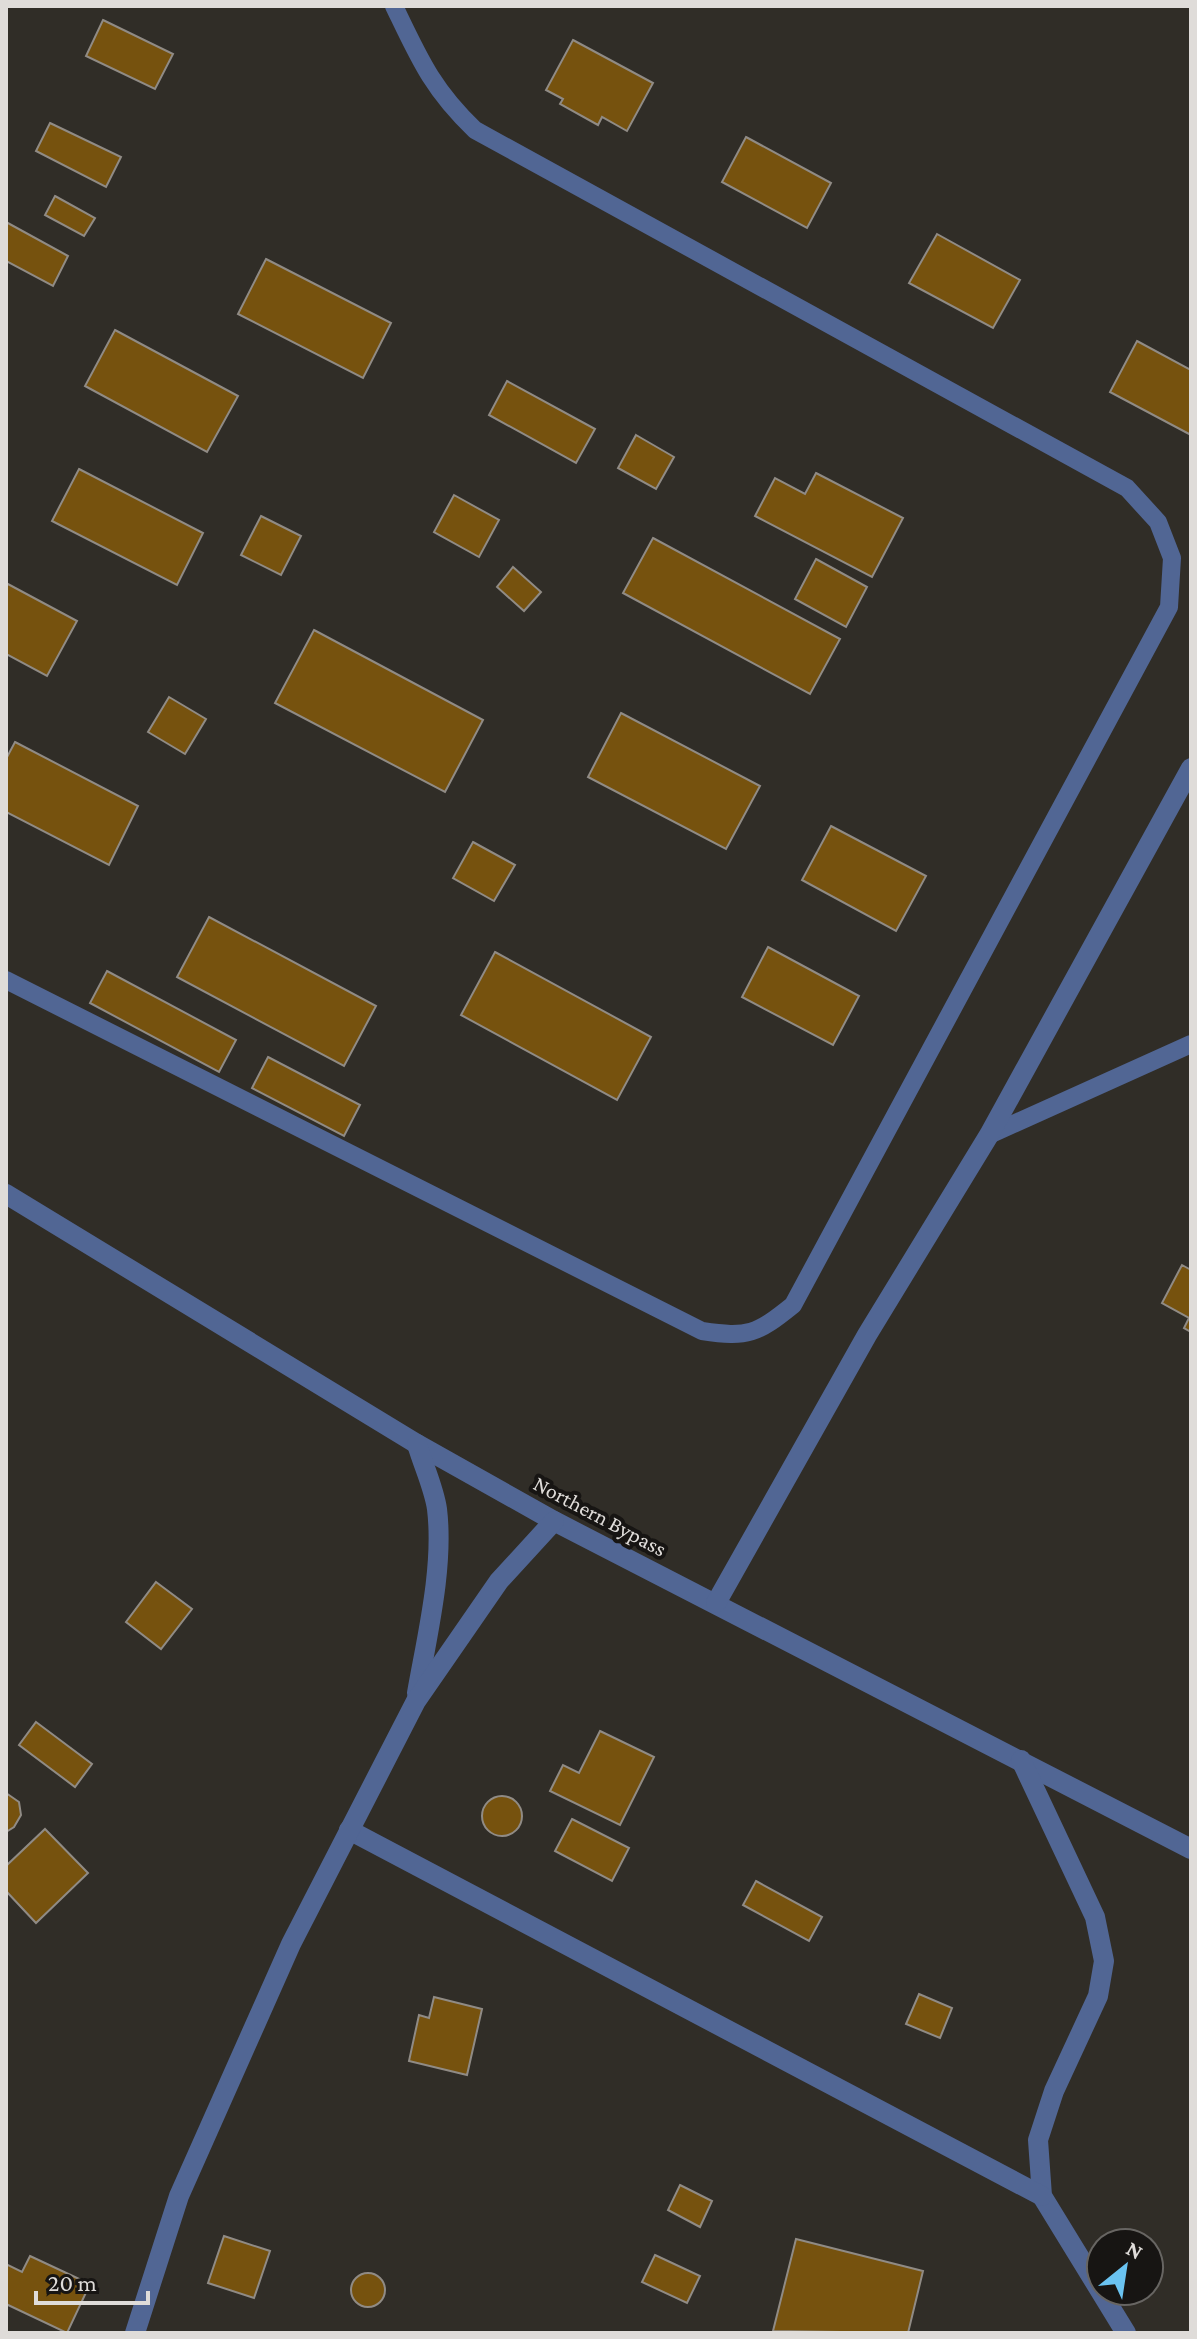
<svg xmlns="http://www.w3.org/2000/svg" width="1197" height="2339" viewBox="0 0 1197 2339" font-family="'Crimson Pro',serif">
	<rect width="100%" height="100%" fill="#302d27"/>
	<!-- building -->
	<g fill="#76520e" stroke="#908b85" stroke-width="2">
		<path d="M103,20L173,54L155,89L86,56Z"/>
		<path d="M573,40L653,83L627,131L602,117L598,125L560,104L563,99L546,90Z"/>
		<path d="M50,123L121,157L106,187L36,151Z"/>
		<path d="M746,137L831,183L807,228L722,182Z"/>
		<path d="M55,196L95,218L84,236L45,215Z"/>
		<path d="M6,222L68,256L53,286L6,261Z"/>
		<path d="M937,234L1020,280L993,328L909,283Z"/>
		<path d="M266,259L391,323L363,378L238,314Z"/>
		<path d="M115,330L238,396L207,452L85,386Z"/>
		<path d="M1137,341L1191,370V435L1110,392Z"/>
		<path d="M507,381L595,429L576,463L489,415Z"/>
		<path d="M636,435L674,457L656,489L618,468Z"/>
		<path d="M79,469L203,533L177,585L52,521Z"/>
		<path d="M816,473L903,518L872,577L755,516L775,478L805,494Z"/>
		<path d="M454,495L499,520L479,557L434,532Z"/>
		<path d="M261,516L301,536L281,575L241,555Z"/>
		<path d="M653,538L840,639L810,694L623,593Z"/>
		<path d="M816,559L867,587L846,627L795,599Z"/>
		<path d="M513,567L541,592L524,611L497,587Z"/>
		<path d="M6,583L77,621L47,676L6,654Z"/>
		<path d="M314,630L483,720L445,792L275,703Z"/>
		<path d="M169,697L206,719L185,754L148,732Z"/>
		<path d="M621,713L760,786L726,849L588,777Z"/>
		<path d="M15,742L138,806L109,865L6,812V759Z"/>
		<path d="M831,826L926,876L896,931L802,880Z"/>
		<path d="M473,842L515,865L494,901L453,878Z"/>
		<path d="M209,917L376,1006L344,1066L177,977Z"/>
		<path d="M768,947L859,996L833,1045L742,997Z"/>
		<path d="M495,952L651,1037L617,1100L461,1015Z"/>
		<path d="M107,971L236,1040L219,1072L90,1003Z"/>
		<path d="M268,1057L360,1105L344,1136L252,1088Z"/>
		<path d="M1182,1265L1191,1270V1332L1184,1328L1189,1318L1162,1303Z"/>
		<path d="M156,1582L192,1609L161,1649L126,1622Z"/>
		<path d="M36,1722L92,1764L75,1787L19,1745Z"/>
		<path d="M600,1731L654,1757L620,1825L550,1791L563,1765L579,1773Z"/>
		<path d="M6,1793L19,1802L21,1815L14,1827L6,1832Z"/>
		<circle cx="502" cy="1816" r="20"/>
		<path d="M572,1819L629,1848L612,1881L555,1851Z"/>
		<path d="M45,1829L88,1873L36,1923L6,1891V1866Z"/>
		<path d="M756,1881L822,1917L809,1941L743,1905Z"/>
		<path d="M919,1994L952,2008L940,2038L906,2024Z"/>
		<path d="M434,1997L482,2009L467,2075L409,2061L419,2015L429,2018Z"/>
		<path d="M680,2185L712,2201L700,2227L668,2210Z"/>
		<path d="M224,2236L270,2251L254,2298L208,2283Z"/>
		<path d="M796,2239L923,2271L908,2333L773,2331Z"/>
		<path d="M655,2255L700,2276L687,2303L642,2282Z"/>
		<path d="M30,2256L90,2284L67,2333L6,2304V2264L22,2272Z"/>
		<circle cx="368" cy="2290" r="17"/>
	</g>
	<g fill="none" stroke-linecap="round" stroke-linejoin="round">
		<!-- service -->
		<g stroke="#516694" stroke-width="18">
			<path d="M6,980L702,1331C748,1338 757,1334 793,1305L1169,607L1172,558L1158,522L1127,488L475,130C432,89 419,58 394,6"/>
			<path d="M989,1135L1191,1044"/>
		</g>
		<!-- minor -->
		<g stroke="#516694" stroke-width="20">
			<path d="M6,1194L417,1444L554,1521L1191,1849"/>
			<path d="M716,1603L867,1335L989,1135L1191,768"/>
			<path d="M417,1693C427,1636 444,1567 437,1509C434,1488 423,1465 417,1444"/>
			<path d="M1021,1760L1095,1917L1104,1961L1098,1996L1054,2091L1038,2140L1042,2196L1126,2333"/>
			<path d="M349,1830L1042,2196"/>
			<path d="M135,2333L179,2196L291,1944L416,1701L499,1581L554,1521"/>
		</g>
	</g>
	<g text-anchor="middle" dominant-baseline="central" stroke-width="8" stroke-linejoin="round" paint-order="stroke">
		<!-- street labels -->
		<g font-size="22" fill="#dfdcd9" stroke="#171513">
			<text transform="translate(600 1516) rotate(28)">Northern Bypass</text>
		</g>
	</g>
	<!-- border -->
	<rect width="1197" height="2339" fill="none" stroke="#dfdcd9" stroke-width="16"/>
	<!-- north arrow -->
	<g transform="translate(1125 2267) rotate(30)"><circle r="38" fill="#171513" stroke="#676562" stroke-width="2"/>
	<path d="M0-6L14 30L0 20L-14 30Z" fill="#6ac3f1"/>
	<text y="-12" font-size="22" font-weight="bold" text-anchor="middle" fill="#dfdcd9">N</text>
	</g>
	<!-- scale -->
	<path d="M36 2291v12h112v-12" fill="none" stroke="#dfdcd9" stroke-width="4"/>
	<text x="48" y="2291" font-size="24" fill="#dfdcd9" stroke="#171513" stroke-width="6" paint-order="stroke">20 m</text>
</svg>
